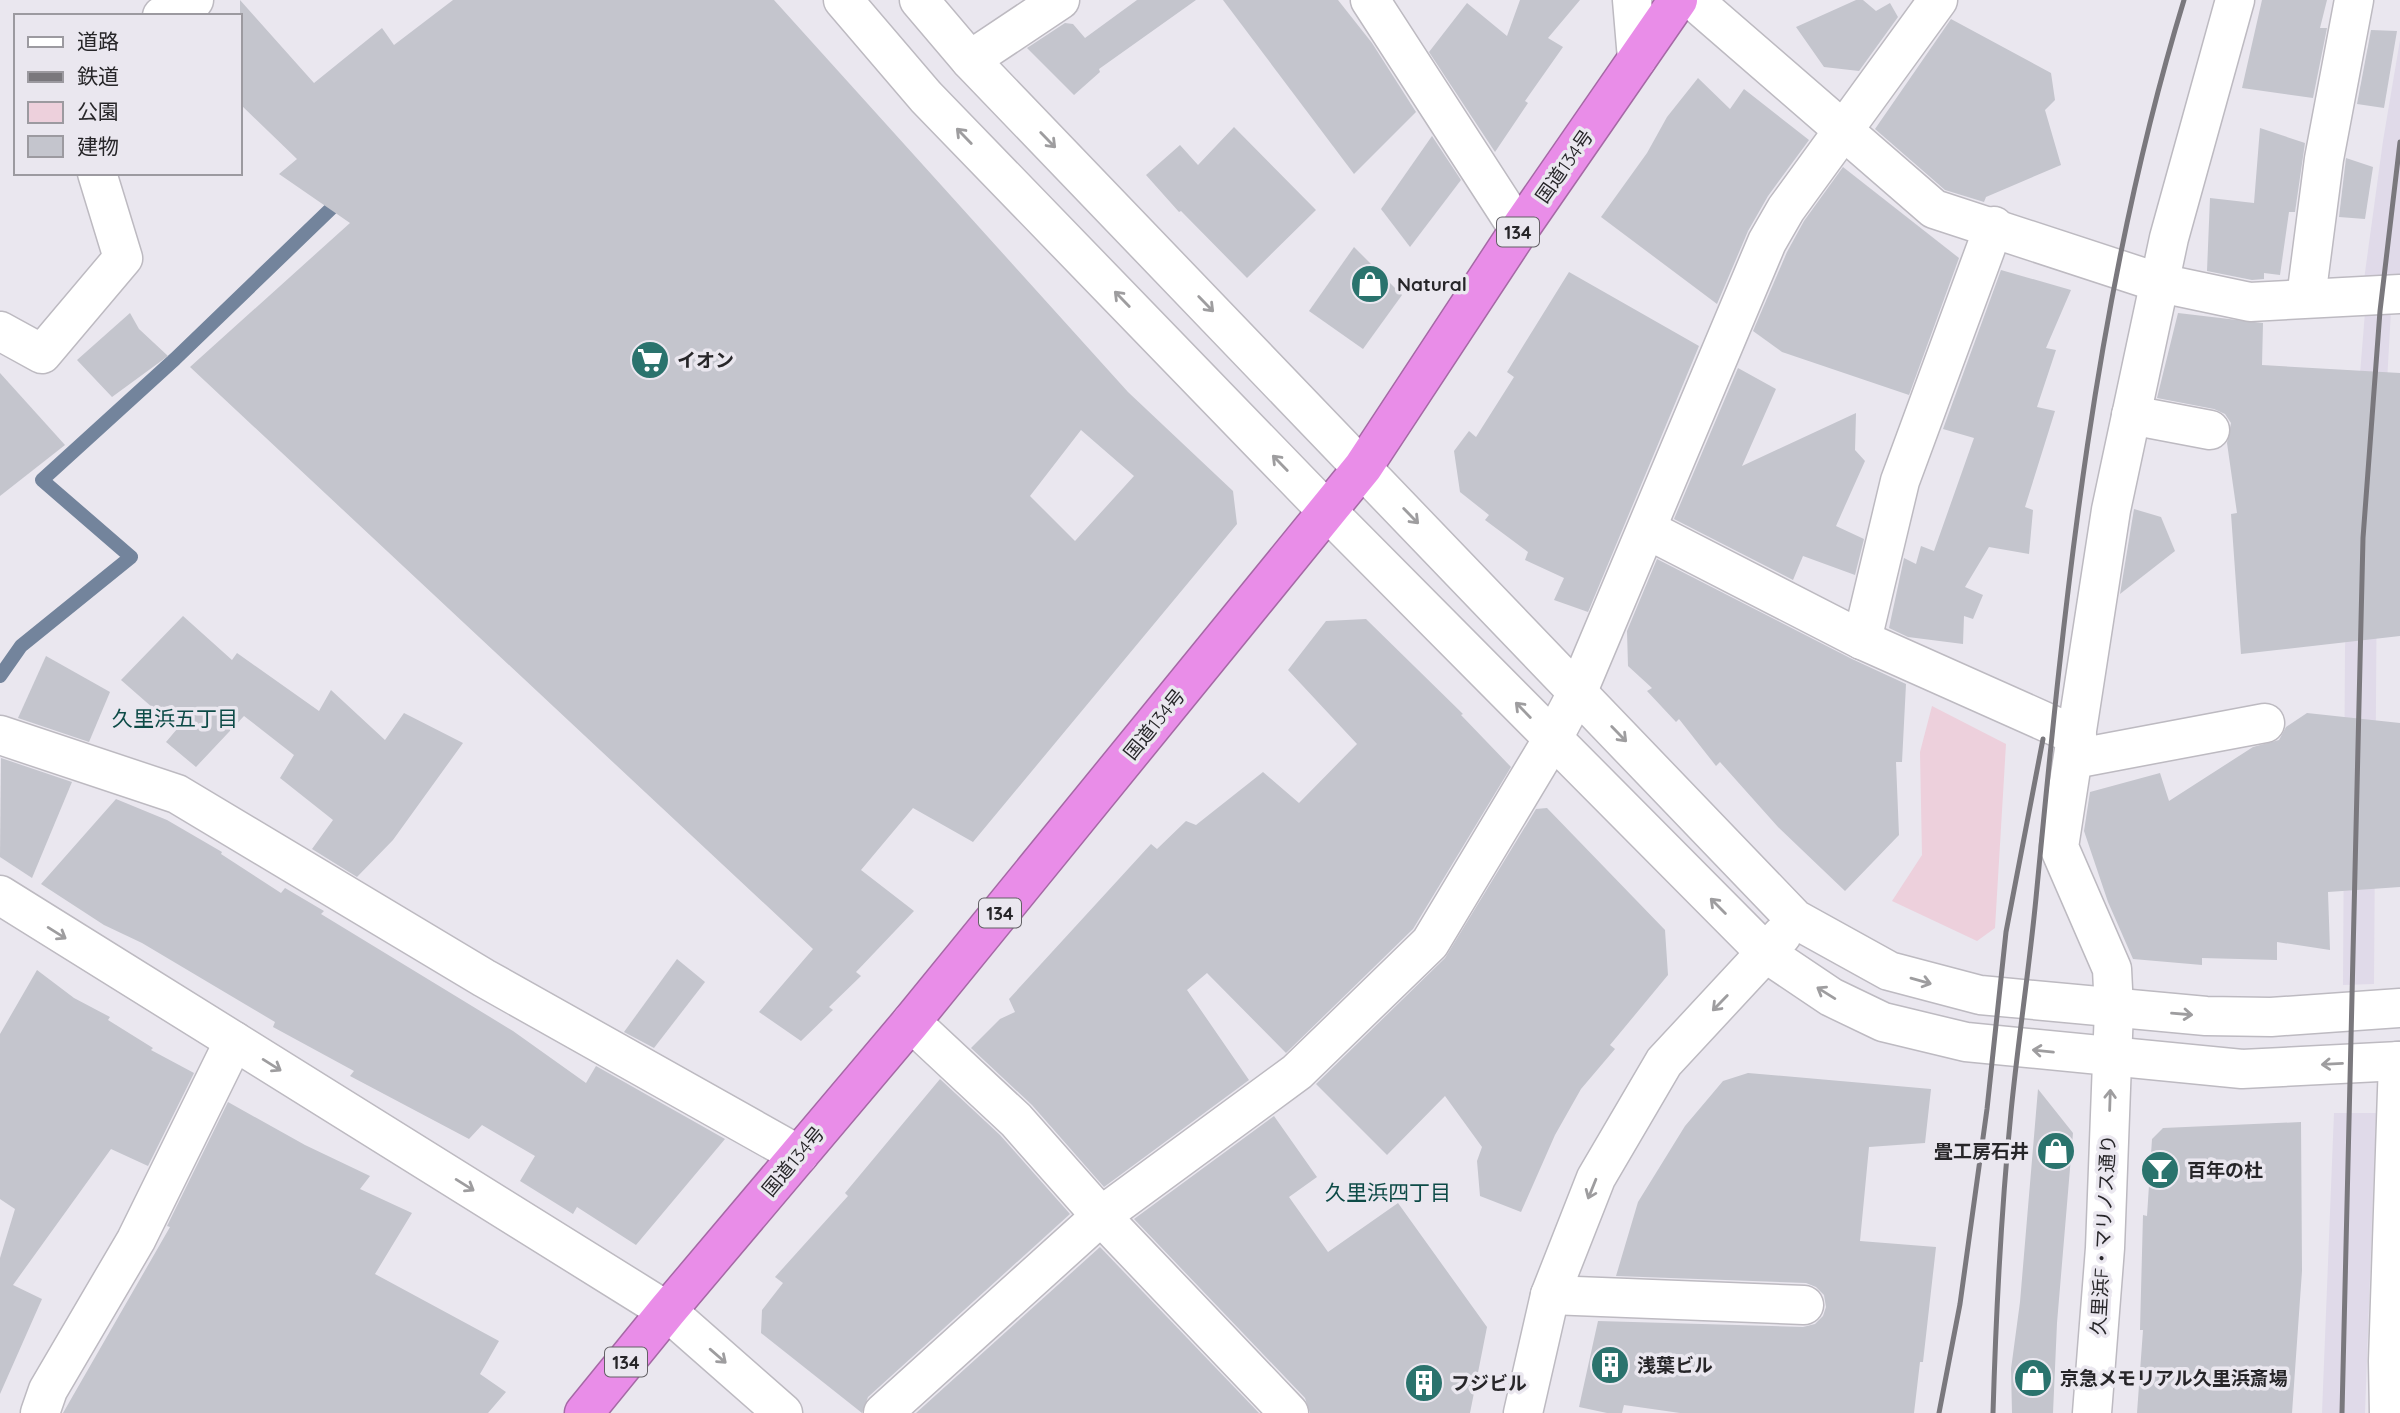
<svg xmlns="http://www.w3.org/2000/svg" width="2400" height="1413" viewBox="0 0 2400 1413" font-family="Quicksand,'Noto Sans JP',sans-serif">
	<rect width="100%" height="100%" fill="#eae7ef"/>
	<!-- built -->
	<g fill="#e0dae9">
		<path d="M2400,40V280H2364L2383,141Z"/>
		<path d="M2391,311L2377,559L2374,984L2343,985L2345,648L2353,461L2365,312Z"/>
		<path d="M2334,1113H2376L2365,1413H2322Z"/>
	</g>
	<!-- green -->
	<path fill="#edd0dc" d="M1932,706L2006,744L1995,928L1977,941L1892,901L1922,855L1920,752Z"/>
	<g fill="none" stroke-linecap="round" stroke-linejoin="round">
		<!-- stream -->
		<path stroke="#73849c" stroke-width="14" d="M0,676L21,646L131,557L42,480L175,359L342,198"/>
	</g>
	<!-- building -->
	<g fill="#c4c5cd" fill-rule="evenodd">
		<path d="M240,0L314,83L382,28L394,45L453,0H774L1128,392L1233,491L1237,524L973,842L913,808L861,870L914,911L856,972L861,976L829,1007L833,1010L801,1041L759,1012L813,949L190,367L350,223L279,174L297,159L240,104ZM1081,430L1134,476L1075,541L1030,496Z"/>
		<path d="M1137,0H1196L1099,69L1100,72L1074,95L1027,48L1065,23L1073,24L1085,38Z"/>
		<path d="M1223,0H1338L1372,43L1416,112L1354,174Z"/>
		<path d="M1520,0H1580L1548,38L1563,47L1525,101L1528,103L1495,152L1429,52L1467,3L1507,36Z"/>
		<path d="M1856,0H1863L1876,11L1890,3L1898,17L1859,71L1824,67L1796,27Z"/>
		<path d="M2262,0H2327L2320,28H2327L2313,98L2242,88Z"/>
		<path d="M1951,19L2051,73L2055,100L2045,110L2061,165L1986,197L1984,202L1945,190L1875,129Z"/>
		<path d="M2371,30L2397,31L2384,108L2357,104Z"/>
		<path d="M1698,78L1730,109L1744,89L1809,140L1768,196L1748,231L1717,304L1601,217L1647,153L1667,117Z"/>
		<path d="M1234,127L1316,210L1247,278L1181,211L1179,212L1146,175L1180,145L1198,165Z"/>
		<path d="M2260,128L2305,143L2295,212H2289L2280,275L2264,273V279L2252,280L2207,271L2210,198L2254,203Z"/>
		<path d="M1432,136L1461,180L1410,247L1381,209Z"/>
		<path d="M2346,158L2373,167L2365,219L2339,217Z"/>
		<path d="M1843,167L1959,258L1909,395L1782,352L1753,331L1787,252L1804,221Z"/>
		<path d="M1354,247L1402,295L1363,349L1309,311Z"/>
		<path d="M2001,270L2071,290L2046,348L2056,350L2037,407L2055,411L2025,507L2033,510L2029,554L1989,547L1965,587L1983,595L1973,619L1964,616L1963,644L1908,637L1889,628L1904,558L1916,564L1921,546L1934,551L1974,438L1943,429Z"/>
		<path d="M1569,272L1699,346L1588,612L1554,600L1564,578L1525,560L1528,552L1485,520L1489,515L1460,492L1454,451L1469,431L1476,437L1514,377L1507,372Z"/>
		<path d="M130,313L139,329L168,356L112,397L77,360Z"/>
		<path d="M2178,313L2263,323L2262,365L2400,373V636L2241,654L2231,514L2237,513L2227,443L2231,423L2225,414L2214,409L2157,398Z"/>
		<path d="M1738,368L1776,389L1742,466L1856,413L1855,450L1865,461L1836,526L1864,539L1855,575L1803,556L1793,580L1674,519Z"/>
		<path d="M0,373L65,445L0,496Z"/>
		<path d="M2134,509L2161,517L2175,551L2120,594Z"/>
		<path d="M1657,559L1852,659L1906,684L1902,762H1896L1899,835L1845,891L1778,827L1720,762L1716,766L1679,719L1676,722L1647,691L1652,688L1628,666L1627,631Z"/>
		<path d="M183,616L232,660L237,653L319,711L331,690L385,740L404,713L463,743L393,840L357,877L312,849L333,820L280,778L294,755L244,716L196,767L166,742L177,729L121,680Z"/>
		<path d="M1366,619L1463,714L1461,715L1511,767L1413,929L1286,1053L1207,973L1187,990L1249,1080L1104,1187L1032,1105L971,1048L1000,1019L1015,1012L1009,999L1151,844L1157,849L1186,821L1196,825L1263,772L1299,803L1357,744L1288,670L1326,621Z"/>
		<path d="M46,656L110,692L89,742L18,718Z"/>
		<path d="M2307,713L2400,723V887L2328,892L2330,950L2277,942V960L2202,958V965L2133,959L2108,902L2084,831L2090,792L2160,773L2169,801L2253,747L2279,740L2286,727Z"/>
		<path d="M1,758L72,782L32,878L0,857Z"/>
		<path d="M116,799L167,820L222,852L221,854L281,893L285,888L324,911L321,914L513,1031L586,1083L596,1066L725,1139L636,1245L577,1207L573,1214L520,1181L535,1156L482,1125L469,1139L350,1076L354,1071L273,1027L275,1022L142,943L104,925L41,884Z"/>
		<path d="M1547,808L1665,930L1668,975L1610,1045L1615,1049L1581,1089L1555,1135L1521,1212L1480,1196L1477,1161L1482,1147L1445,1096L1387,1155L1316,1084L1445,958L1536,809Z"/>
		<path d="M677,959L705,982L654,1048L624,1032Z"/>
		<path d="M37,970L74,998L110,1017L108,1020L153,1048L151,1050L194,1073L148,1166L111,1149L13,1285L42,1299L0,1394V1258L15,1209L0,1199V1034Z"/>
		<path d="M1748,1073L1931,1089L1925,1143L1869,1147L1860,1241L1936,1247L1923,1362H1920L1914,1413H1680L1624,1405L1622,1413H1607L1579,1407L1598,1321L1803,1327L1815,1324L1823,1316L1826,1307L1824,1295L1816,1287L1806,1283L1616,1276L1638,1202L1685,1126L1723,1081Z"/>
		<path d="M940,1079L1000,1135L1070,1214L868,1397L862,1413L761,1333L762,1310L783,1283L775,1277L848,1196L845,1193Z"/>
		<path d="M2038,1089L2073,1133L2057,1323L2053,1413H2012L2011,1369L2020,1302Z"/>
		<path d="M228,1102L305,1145L370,1176L360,1189L412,1213L375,1274L499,1341L480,1374L506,1392L488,1413H63L170,1227L167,1226Z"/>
		<path d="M1274,1116L1317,1177L1289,1197L1328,1252L1398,1203L1487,1327L1470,1413H1310L1305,1398L1134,1219Z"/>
		<path d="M2301,1122L2302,1271L2292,1413H2137L2143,1330H2140L2143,1215L2147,1216L2152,1139L2163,1128Z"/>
		<path d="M1100,1247L1259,1413H916Z"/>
	</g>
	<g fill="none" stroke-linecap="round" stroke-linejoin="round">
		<defs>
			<g id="minor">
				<path d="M843,0L926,97L1328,512L1767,954L1831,997L1883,1022L1966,1042L2242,1069L2400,1061"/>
				<path d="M919,0L970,60L1795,919L1889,971L1980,995L2206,1016L2271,1017L2400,1008"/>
				<path d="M1370,0L1519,230"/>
				<path d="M1632,0L1637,59"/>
				<path d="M1693,0L1934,209L2160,283L2250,302L2400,294"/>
				<path d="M162,16L194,0"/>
				<path d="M970,60L1060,0"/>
				<path d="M2306,298L2324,159L2354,0"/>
				<path d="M0,331L42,354L123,258L97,173"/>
				<path d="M2131,415L2210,430"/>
				<path d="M1648,530L1862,640L2077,736"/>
				<path d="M1862,640L1900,481L1994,226"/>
				<path d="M0,735L177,794L484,978L799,1155"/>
				<path d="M2074,759L2265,723"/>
				<path d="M0,895L667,1311L783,1413"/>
				<path d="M911,1022L1016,1120L1101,1216L1289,1413"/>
				<path d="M1550,1295L1804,1305"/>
				<path d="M40,1413L48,1390L136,1240L234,1041"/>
				<path d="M883,1413L1101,1216L1297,1072L1430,943L1552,740L1578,691L1767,242L1786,209L1938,0"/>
				<path d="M1523,1413L1550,1295L1596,1178L1664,1062L1782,935"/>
				<path d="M2092,1413L2105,1248L2114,1009L2112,969L2059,847L2111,510L2169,238L2235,0"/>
				<path d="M2389,1413L2388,1361L2398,1061"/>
			</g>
			<path id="highway" d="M584,1413L667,1311L911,1022L1363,467L1519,230L1678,0"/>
		</defs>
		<!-- minor casing -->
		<use href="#minor" stroke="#bdbac1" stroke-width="41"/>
		<!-- highway casing -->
		<use href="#highway" stroke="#a569a5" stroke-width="41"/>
		<!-- minor -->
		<use href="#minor" stroke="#fff" stroke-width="38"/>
		<!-- highway -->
		<use href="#highway" stroke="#e98de8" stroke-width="38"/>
		<!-- rail -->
		<g stroke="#7a787d" stroke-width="5">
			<path d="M1939,1413L1960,1304L1987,1109L2006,932L2043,739"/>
			<path d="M1993,1413C1996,1313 2001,1212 2011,1112C2018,1041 2029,970 2036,898C2065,596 2095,291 2184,0"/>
			<path d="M2342,1413L2363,538L2380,311L2400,142"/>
		</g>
	</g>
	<!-- one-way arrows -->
	<defs><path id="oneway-shaft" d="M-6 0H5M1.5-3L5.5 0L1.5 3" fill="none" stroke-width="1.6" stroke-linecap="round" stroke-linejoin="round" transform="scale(1.75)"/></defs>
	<g stroke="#9e9d9f">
		<use href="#oneway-shaft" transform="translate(964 136) rotate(-134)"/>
		<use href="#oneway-shaft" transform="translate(1048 140) rotate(46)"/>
		<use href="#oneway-shaft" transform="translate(1122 299) rotate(-134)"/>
		<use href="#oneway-shaft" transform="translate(1206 304) rotate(46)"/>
		<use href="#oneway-shaft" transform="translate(1280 463) rotate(-134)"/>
		<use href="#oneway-shaft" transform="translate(1411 516) rotate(46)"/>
		<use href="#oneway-shaft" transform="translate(1523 710) rotate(-134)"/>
		<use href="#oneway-shaft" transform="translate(1619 734) rotate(46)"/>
		<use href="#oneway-shaft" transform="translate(1718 906) rotate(-135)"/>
		<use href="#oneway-shaft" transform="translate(57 933) rotate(32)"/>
		<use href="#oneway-shaft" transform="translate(1921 981) rotate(16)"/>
		<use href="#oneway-shaft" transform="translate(1826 993) rotate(-148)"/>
		<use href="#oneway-shaft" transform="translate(1720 1003) rotate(134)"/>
		<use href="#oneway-shaft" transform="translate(2182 1014) rotate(5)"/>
		<use href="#oneway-shaft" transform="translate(2043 1051) rotate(-174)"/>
		<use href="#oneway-shaft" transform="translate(2332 1064) rotate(177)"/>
		<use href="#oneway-shaft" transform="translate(272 1065) rotate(32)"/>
		<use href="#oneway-shaft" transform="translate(2110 1100) rotate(-88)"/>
		<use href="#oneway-shaft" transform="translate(465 1185) rotate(32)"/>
		<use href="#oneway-shaft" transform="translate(1592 1189) rotate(112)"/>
		<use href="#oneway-shaft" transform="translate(718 1356) rotate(41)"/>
	</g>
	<!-- icons -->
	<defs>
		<symbol id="shop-disc" viewBox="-11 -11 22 22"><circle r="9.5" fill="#2a736d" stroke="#eae7ef"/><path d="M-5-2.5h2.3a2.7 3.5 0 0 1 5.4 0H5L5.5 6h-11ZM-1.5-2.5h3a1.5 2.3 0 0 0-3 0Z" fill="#fff"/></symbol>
		<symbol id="supermarket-disc" viewBox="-11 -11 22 22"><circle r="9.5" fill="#2a736d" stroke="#eae7ef"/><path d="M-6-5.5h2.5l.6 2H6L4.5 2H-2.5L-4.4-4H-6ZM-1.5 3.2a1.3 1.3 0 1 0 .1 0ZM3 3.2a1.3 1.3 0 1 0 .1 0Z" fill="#fff"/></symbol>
		<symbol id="bar-disc" viewBox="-11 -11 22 22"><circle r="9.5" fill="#2a736d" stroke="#eae7ef"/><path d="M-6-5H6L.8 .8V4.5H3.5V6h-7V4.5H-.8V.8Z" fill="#fff"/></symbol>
		<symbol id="building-disc" viewBox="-11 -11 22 22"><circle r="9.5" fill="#2a736d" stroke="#eae7ef"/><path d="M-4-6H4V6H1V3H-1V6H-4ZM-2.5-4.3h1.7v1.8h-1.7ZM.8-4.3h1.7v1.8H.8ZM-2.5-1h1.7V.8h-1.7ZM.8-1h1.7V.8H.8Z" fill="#fff"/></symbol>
	</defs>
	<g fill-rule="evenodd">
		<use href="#shop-disc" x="1348" y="262" width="44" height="44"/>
		<use href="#supermarket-disc" x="628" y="338" width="44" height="44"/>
		<use href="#shop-disc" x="2034" y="1129" width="44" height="44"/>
		<use href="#bar-disc" x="2138" y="1148" width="44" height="44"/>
		<use href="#building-disc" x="1588" y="1343" width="44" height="44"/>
		<use href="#shop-disc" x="2011" y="1356" width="44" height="44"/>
		<use href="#building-disc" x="1402" y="1361" width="44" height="44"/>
	</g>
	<g text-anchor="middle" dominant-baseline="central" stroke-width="7" stroke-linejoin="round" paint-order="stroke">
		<!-- shield labels -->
		<g fill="#eae7ef" stroke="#626064" stroke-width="2">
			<rect x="1497" y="217.5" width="42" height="29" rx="5"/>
			<rect x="979" y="898.5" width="42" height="29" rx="5"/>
			<rect x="605" y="1347.5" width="42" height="29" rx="5"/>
		</g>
		<g font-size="18" font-weight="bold" fill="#272629">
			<text x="1518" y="232">134</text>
			<text x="1000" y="913">134</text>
			<text x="626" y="1362">134</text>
		</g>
		<!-- street labels -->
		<g font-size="19" fill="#272629" stroke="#eae7ef">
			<text transform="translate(1564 166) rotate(-55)">国道134号</text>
			<text transform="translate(1154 724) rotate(-51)">国道134号</text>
			<text transform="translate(793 1161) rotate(-50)">国道134号</text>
			<text transform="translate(2103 1235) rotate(-87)">久里浜F・マリノス通り</text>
		</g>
		<!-- poi labels -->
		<g font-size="19" font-weight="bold" fill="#272629" stroke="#eae7ef" text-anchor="start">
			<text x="1397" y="284">Natural</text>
			<text x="677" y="360">イオン</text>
			<text x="2029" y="1151" text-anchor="end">畳工房石井</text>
			<text x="2187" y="1170">百年の杜</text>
			<text x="1637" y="1365">浅葉ビル</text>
			<text x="2060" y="1378">京急メモリアル久里浜斎場</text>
			<text x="1451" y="1383">フジビル</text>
		</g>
		<!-- neighbourhood labels -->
		<g font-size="21" fill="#0d4b47" stroke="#eae7ef">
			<text x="175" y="718">久里浜五丁目</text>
			<text x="1388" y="1192">久里浜四丁目</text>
		</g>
	</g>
	<!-- legend -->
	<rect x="14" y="14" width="228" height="161" fill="#eae7ef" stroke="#9c9aa0" stroke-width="2"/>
	<rect x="28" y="37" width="35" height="10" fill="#ffffff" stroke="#9c9aa0" stroke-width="2"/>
	<text x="77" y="49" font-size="21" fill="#272629">道路</text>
	<rect x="28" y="72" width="35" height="10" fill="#7a787d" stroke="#9c9aa0" stroke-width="2"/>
	<text x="77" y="84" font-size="21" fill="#272629">鉄道</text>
	<rect x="28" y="102" width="35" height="21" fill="#edd0dc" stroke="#9c9aa0" stroke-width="2"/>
	<text x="77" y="119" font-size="21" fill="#272629">公園</text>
	<rect x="28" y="136" width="35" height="21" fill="#c4c5cd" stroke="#9c9aa0" stroke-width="2"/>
	<text x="77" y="154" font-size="21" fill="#272629">建物</text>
</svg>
